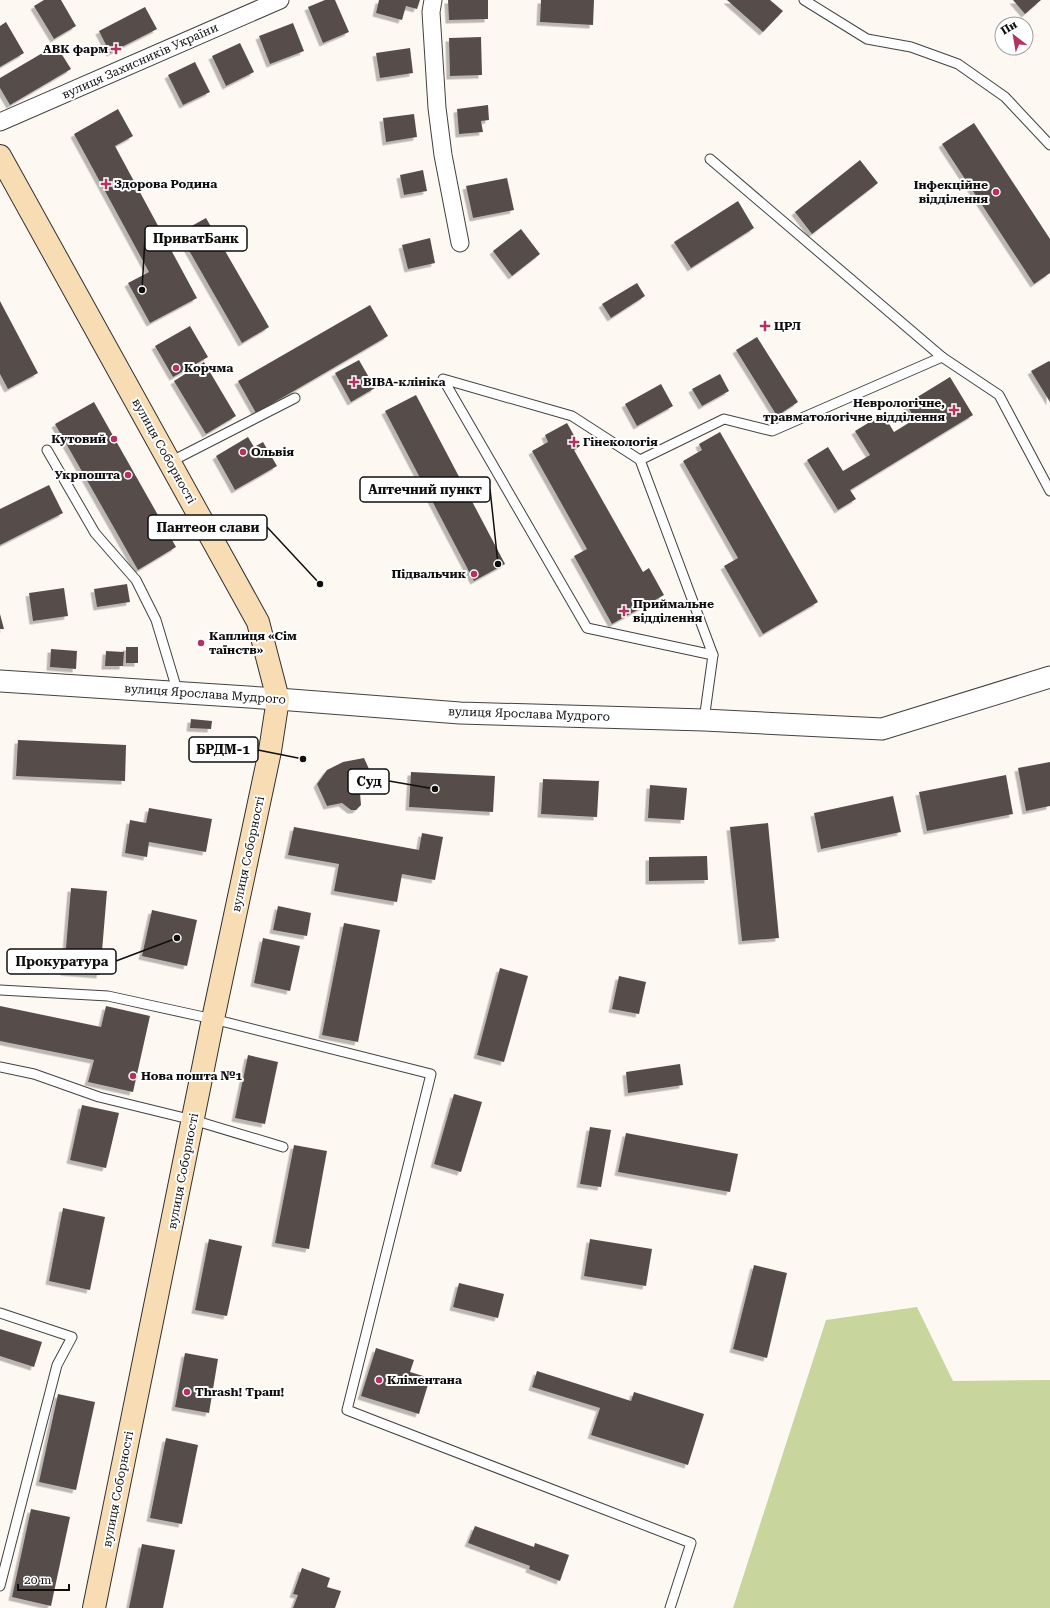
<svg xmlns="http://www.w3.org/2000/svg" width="1050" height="1608" viewBox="0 0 1050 1608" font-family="'Roboto Serif',serif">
	<defs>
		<filter id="shadow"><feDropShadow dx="-3.5" dy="3.5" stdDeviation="0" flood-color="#0004"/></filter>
	</defs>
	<rect width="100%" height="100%" fill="#fef8f2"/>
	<!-- forest -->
	<path fill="#c8d69e" d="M917,1307L953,1381L1050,1380V1608H733L826,1320Z"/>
	<!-- building -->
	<g fill="#574d4c" filter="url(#shadow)">
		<path d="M44,0H61L76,26L54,39L34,6Z"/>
		<path d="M325,0H335L349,32L323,43L308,7Z"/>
		<path d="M379,0H420L417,9L406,6L402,20L376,13Z"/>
		<path d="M448,0H488V19L449,20Z"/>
		<path d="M541,0H594L593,25L540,22Z"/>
		<path d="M727,0H770L783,11L763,32Z"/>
		<path d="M1013,0H1041L1025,14Z"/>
		<path d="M145,7L157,29L110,53L99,31Z"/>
		<path d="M6,22L24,53L0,67V26Z"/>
		<path d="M293,23L304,51L270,64L259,36Z"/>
		<path d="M481,37L482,75L450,76L449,38Z"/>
		<path d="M240,43L254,72L226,86L212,56Z"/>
		<path d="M56,45L71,69L10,105L0,88V78Z"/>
		<path d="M410,48L413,73L380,78L376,53Z"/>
		<path d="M195,62L210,92L183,105L168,75Z"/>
		<path d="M488,105L489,120L481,121L483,132L459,134L457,109Z"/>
		<path d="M118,109L133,136L115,146L197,298L150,323L128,283L149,272L74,134Z"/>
		<path d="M414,114L417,137L386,142L383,118Z"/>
		<path d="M974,123L1050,239V273L1034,284L942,144Z"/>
		<path d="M860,160L878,183L812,234L795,212Z"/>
		<path d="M423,170L427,191L404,195L400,175Z"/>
		<path d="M507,178L514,210L473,218L466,186Z"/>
		<path d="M738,201L754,228L691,268L674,242Z"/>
		<path d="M206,218L269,327L242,343L179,233Z"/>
		<path d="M521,229L540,254L512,276L493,251Z"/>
		<path d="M430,238L435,263L408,269L402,245Z"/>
		<path d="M637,283L645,296L611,318L602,304Z"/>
		<path d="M0,301L38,373L8,389L0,374Z"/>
		<path d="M370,305L388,336L256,413L238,381Z"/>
		<path d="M190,326L208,357L173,377L155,346Z"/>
		<path d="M757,337L798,402L777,416L736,350Z"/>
		<path d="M359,360L375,388L351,402L335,373Z"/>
		<path d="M1049,361L1050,362V402L1031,371Z"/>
		<path d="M204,362L236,416L206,434L174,381Z"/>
		<path d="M720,374L729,391L702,406L692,389Z"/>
		<path d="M950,377L973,415L850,490L856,499L838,510L807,460L828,447L843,471L870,455L855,431L883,414L894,432L915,419L906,404Z"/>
		<path d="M661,384L673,406L637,426L625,404Z"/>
		<path d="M416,395L505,564L474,581L385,411Z"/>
		<path d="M94,402L176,547L138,570L55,424Z"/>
		<path d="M567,423L580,446L574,450L643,572L649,568L664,595L612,624L574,556L587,549L532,451L548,442L545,435Z"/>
		<path d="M720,432L818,602L763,634L724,566L738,558L683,461L702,450L699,444Z"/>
		<path d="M248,437L254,447L263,442L277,466L235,490L216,456Z"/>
		<path d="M49,485L63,513L0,545V509Z"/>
		<path d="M127,584L130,602L97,607L94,589Z"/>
		<path d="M64,588L68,616L33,621L29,593Z"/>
		<path d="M0,614L4,629H0Z"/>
		<rect x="126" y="647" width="12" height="16"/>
		<path d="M51,649L77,651L76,669L50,667Z"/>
		<path d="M106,651L124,652L123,666H105Z"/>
		<path d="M191,719L212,721L211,729L190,728Z"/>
		<path d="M18,740L126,745L125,781L16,776Z"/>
		<path d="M364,758L374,780L360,793L361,805L356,810H351L342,803L327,806L317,784L327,770L343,762Z"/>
		<path d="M1050,762V806L1026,811L1018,768Z"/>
		<path d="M411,772L495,776L493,812L409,807Z"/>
		<path d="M1006,775L1013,814L927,831L919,792Z"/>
		<path d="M543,779L599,781L597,817L541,814Z"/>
		<path d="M650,785L687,788L684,820L648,818Z"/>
		<path d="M893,796L901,832L821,849L814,813Z"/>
		<path d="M149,808L212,819L206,852L149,842L147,857L125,853L130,820L146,823Z"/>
		<path d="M768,823L779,938L742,941L730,827Z"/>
		<path d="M294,827L419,850L422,833L443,837L435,880L402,874L397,902L334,891L339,864L288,855Z"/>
		<path d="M707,856L708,880L649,881V857Z"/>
		<path d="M71,888L107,891L100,975L64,972Z"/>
		<path d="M278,906L311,913L307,936L273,930Z"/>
		<path d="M152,910L197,920L187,966L142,956Z"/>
		<path d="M344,923L380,930L358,1042L322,1035Z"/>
		<path d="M263,938L300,946L290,991L254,983Z"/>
		<path d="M500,968L528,976L504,1062L477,1055Z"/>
		<path d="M619,976L646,982L639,1014L612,1009Z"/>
		<path d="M0,1006L101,1027L106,1006L150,1016L133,1092L88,1082L94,1060L0,1041Z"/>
		<path d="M248,1055L278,1062L265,1124L235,1118Z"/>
		<path d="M680,1064L683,1085L628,1093L626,1072Z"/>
		<path d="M454,1094L482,1102L461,1172L434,1164Z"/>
		<path d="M82,1105L119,1113L106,1168L70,1160Z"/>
		<path d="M590,1127L611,1130L601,1187L580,1184Z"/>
		<path d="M626,1133L738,1154L730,1192L618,1172Z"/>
		<path d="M294,1145L327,1151L309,1249L275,1243Z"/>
		<path d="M63,1208L105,1217L90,1290L49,1281Z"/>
		<path d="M209,1239L242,1246L227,1316L195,1310Z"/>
		<path d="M590,1239L652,1249L646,1286L584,1276Z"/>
		<path d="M754,1265L787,1273L767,1358L733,1349Z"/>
		<path d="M459,1283L504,1294L498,1318L453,1307Z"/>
		<path d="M0,1329L42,1342L34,1367L0,1356Z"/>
		<path d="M376,1348L414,1360L410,1372L430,1378L419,1414L361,1396Z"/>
		<path d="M185,1353L218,1359L209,1413L175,1407Z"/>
		<path d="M537,1371L631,1401L634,1392L704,1414L688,1465L591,1435L600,1408L532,1387Z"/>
		<path d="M58,1394L95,1402L76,1490L39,1482Z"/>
		<path d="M166,1438L198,1445L182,1524L150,1518Z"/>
		<path d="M31,1509L70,1517L51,1606L12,1597Z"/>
		<path d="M475,1526L534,1547L535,1543L569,1555L560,1581L529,1569L530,1566L468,1543Z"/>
		<path d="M142,1544L175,1550L163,1608H129Z"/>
		<path d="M302,1568L330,1578L327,1587L341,1591L335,1608H293L298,1595L293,1594Z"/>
	</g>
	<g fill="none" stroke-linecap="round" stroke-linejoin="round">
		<defs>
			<g id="service">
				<path d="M804,0L867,39L911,47L958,64L1005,97L1050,145"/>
				<path d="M710,159L942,357"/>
				<path d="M443,379L572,416L640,460L713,655L587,628Z"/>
				<path d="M47,450L95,533L136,580L156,620L178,693"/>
				<path d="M640,460L724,419L772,431L942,357L999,395L1050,491"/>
				<path d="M170,462L295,398"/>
				<path d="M704,720L713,655"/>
				<path d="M0,990L108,996L213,1019L431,1074L347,1410L691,1543L670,1608"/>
				<path d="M0,1067L34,1074L99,1097L193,1120L283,1147"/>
				<path d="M0,1313L72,1337L57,1365L0,1586"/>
			</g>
			<g id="minor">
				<path d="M433,0L431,12L437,108L443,155L460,243"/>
				<path d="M0,122L280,0"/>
			</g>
			<path id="tertiary" d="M0,681L278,699L460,713L704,720L882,729L1050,677"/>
			<path id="secondary" d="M0,156L258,622L278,699L270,751L213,1019L94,1608"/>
		</defs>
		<!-- service casing -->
		<use href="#service" stroke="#424242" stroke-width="11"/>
		<!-- minor casing -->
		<use href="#minor" stroke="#424242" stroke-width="19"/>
		<!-- tertiary casing -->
		<use href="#tertiary" stroke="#424242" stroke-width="23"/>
		<!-- secondary casing -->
		<use href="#secondary" stroke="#313131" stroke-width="24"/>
		<!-- service -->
		<use href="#service" stroke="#fff" stroke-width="9"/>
		<!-- minor -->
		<use href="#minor" stroke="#fff" stroke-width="17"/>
		<!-- tertiary -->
		<use href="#tertiary" stroke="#fff" stroke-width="21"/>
		<!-- secondary -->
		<use href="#secondary" stroke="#f8dcb3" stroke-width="22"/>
	</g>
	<!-- markers -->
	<g fill="#b4325f" stroke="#fff" stroke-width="1.5">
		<path d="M114 43h4v4h4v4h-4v4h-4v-4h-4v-4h4z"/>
		<path d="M104 178h4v4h4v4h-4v4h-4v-4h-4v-4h4z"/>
		<circle cx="996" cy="192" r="4"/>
		<path d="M763 320h4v4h4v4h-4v4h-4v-4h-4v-4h4z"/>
		<circle cx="176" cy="368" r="4"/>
		<path d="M352 376h4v4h4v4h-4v4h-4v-4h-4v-4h4z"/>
		<path d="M952 404h4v4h4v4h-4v4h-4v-4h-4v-4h4z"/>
		<circle cx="114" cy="439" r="4"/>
		<path d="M572 436h4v4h4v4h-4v4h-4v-4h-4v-4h4z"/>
		<circle cx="243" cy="452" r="4"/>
		<circle cx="128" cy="475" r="4"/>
		<circle cx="474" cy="574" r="4"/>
		<path d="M622 605h4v4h4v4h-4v4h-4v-4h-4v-4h4z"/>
		<circle cx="201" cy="643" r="4"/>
		<circle cx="133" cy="1076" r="4"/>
		<circle cx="379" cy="1380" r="4"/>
		<circle cx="187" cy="1392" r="4"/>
	</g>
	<g text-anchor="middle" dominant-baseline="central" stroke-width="4" stroke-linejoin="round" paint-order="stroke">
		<!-- poi labels -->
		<g font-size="12" font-weight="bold" fill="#0f0f0f" stroke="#fff" text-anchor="start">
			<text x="108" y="49" text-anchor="end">АВК фарм</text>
			<text x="114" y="184">Здорова Родина</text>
			<text x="988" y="185" text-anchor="end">Інфекційне<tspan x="988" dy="14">відділення</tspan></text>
			<text x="774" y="326">ЦРЛ</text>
			<text x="184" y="368">Корчма</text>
			<text x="363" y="382">ВІВА-клініка</text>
			<text x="945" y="403" text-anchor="end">Неврологічне,<tspan x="945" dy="14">травматологічне відділення</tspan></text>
			<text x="106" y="439" text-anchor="end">Кутовий</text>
			<text x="583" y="442">Гінекологія</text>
			<text x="251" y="452">Ольвія</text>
			<text x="120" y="475" text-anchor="end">Укрпошта</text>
			<text x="466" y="574" text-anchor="end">Підвальчик</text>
			<text x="633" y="604">Приймальне<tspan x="633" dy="14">відділення</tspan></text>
			<text x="209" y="636">Каплиця «Сім<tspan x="209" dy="14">таїнств»</tspan></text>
			<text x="141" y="1076">Нова пошта №1</text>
			<text x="387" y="1380">Кліментана</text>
			<text x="195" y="1392">Thrash! Траш!</text>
		</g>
		<!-- street labels -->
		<g font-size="12" fill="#0f0f0f" stroke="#fff">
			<text transform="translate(140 61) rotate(-24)">вулиця Захисників України</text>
			<text transform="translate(164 451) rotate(61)">вулиця Соборності</text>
			<text transform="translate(205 694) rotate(4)">вулиця Ярослава Мудрого</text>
			<text transform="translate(529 714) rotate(2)">вулиця Ярослава Мудрого</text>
			<text transform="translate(248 854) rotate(-78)">вулиця Соборності</text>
			<text transform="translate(183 1171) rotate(-79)">вулиця Соборності</text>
			<text transform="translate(118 1489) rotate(-79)">вулиця Соборності</text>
		</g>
	</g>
	<!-- callouts -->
	<path fill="none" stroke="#0f0f0f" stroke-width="1.5" d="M142 290L145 238M498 564L490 489M320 584L267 527M303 759L258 750M435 789L389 781M177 938L116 961"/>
	<g fill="#0f0f0f" stroke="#fff" stroke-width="1.5">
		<circle cx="142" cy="290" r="4"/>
		<circle cx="498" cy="564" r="4"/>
		<circle cx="320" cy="584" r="4"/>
		<circle cx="303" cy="759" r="4"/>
		<circle cx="435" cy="789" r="4"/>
		<circle cx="177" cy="938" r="4"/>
	</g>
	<g fill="#fff" stroke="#0f0f0f" stroke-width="1.5">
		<rect x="145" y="226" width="102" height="25" rx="4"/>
		<rect x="360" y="477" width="130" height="25" rx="4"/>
		<rect x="148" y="515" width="119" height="25" rx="4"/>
		<rect x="189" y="737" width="69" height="25" rx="4"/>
		<rect x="348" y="769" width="41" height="25" rx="4"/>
		<rect x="7" y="949" width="109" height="25" rx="4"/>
	</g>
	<g font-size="13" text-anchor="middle" font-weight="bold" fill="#0f0f0f">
		<text x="196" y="243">ПриватБанк</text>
		<text x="425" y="494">Аптечний пункт</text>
		<text x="208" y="532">Пантеон слави</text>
		<text x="223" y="754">БРДМ-1</text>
		<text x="369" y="786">Суд</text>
		<text x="62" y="966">Прокуратура</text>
	</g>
	<!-- north arrow -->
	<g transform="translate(1014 36) rotate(329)"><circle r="19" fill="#ffffff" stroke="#9f9f9f"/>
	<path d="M0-3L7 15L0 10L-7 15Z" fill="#b4325f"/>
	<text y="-6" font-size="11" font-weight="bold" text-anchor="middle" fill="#0f0f0f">Пн</text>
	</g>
	<!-- scale -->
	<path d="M18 1584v6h51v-6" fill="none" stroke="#0f0f0f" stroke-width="2"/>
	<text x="24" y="1584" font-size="12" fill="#0f0f0f" stroke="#ffffff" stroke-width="3" paint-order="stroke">20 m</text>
</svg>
